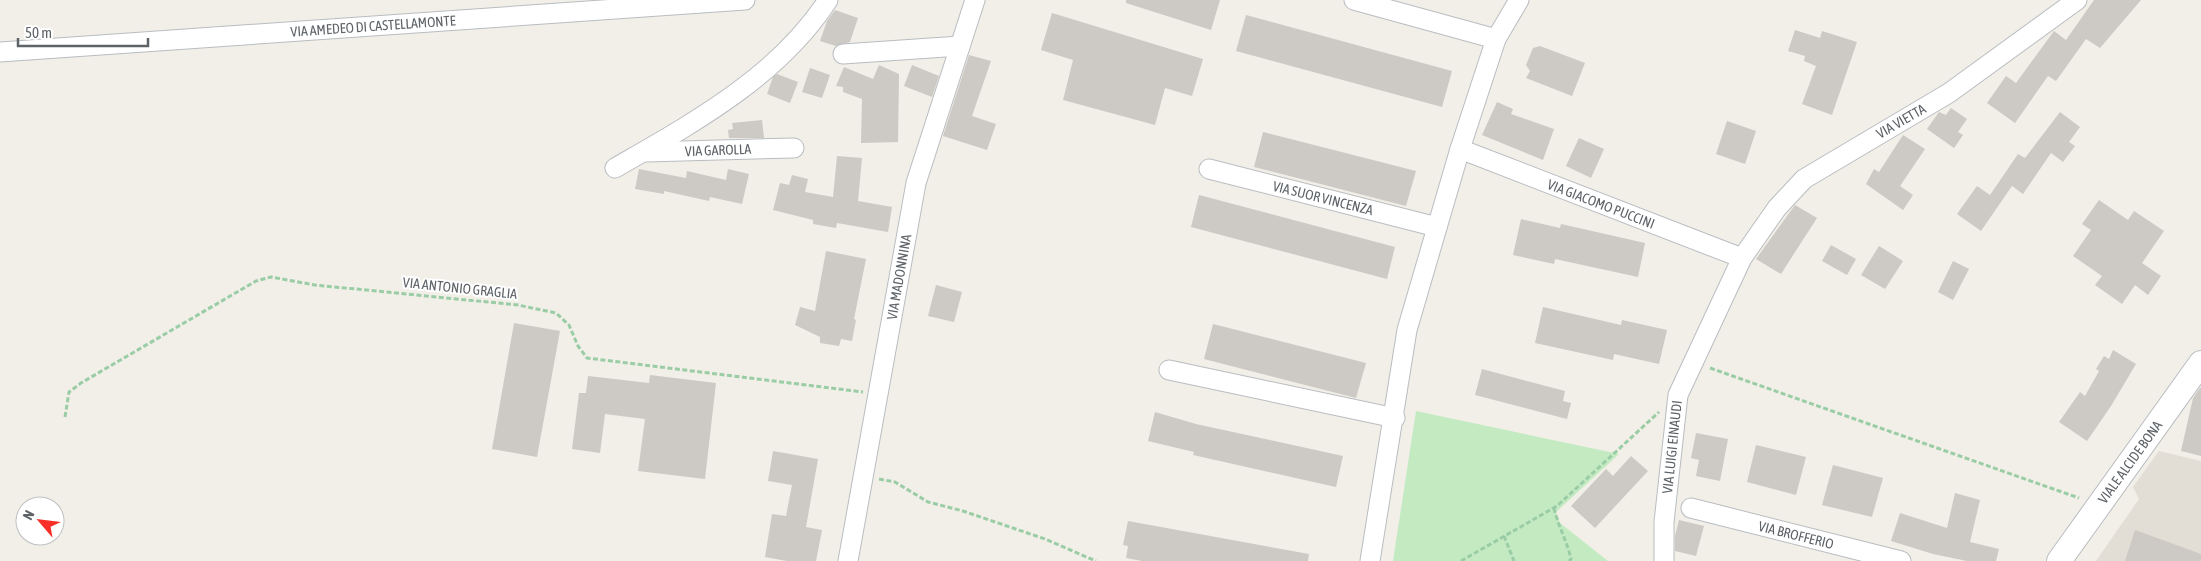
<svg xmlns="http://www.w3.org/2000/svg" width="2201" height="561" viewBox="0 0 2201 561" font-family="'Asap Condensed',sans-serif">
	<rect width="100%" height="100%" fill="#f1efe7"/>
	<!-- education -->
	<path fill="#e2ded5" d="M2159,451L2201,461V561H2096L2139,499L2133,487Z"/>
	<!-- green -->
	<path fill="#c4eac2" d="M1416,411L1619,454L1556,512L1560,523L1608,561H1393Z"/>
	<!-- building -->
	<g fill="#cdc9c4">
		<path d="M1126,0H1220L1211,30L1126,3Z"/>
		<path d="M2094,0H2141L2100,48L2086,39L2056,81L2048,76L2015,123L1987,103L2006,76L2016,83L2054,31L2066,40Z"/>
		<path d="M835,10L858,18L850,42L836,46L820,41L827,21Z"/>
		<path d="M1052,13L1203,59L1192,96L1165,88L1155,125L1063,100L1073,60L1041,50Z"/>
		<path d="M1246,15L1452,71L1442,107L1236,51Z"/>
		<path d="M1795,30L1820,38L1822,31L1857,42L1832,115L1802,104L1816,66L1804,61L1805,56L1788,51Z"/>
		<path d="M1540,46L1585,63L1572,96L1526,78L1530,71L1526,65L1533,48Z"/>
		<path d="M969,55L991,61L972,116L996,124L987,150L943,136Z"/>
		<path d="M879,65L899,74L898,142L861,143L862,99L843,92V87L836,86L844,67L873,79Z"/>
		<path d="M912,65L939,76L932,97L904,86Z"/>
		<path d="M810,68L830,75L822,98L802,92Z"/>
		<path d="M777,74L798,82L790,103L767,94L773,77Z"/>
		<path d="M1497,102L1513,109L1511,114L1554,129L1543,160L1482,135Z"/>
		<path d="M1951,108L1967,119L1958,132L1963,135L1954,148L1927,129L1939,112L1946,115Z"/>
		<path d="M2060,112L2080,127L2069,142L2075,146L2063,162L2051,153L2023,194L2012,186L1981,231L1957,214L1977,186L1990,195L2018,154L2025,158Z"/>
		<path d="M762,120L764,138H729L728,130L733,129L732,123Z"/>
		<path d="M1727,121L1756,131L1745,164L1716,154Z"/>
		<path d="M1263,132L1416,171L1406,206L1254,167Z"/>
		<path d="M1903,135L1925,149L1900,186L1913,195L1903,210L1866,184L1874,169L1879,172Z"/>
		<path d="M1579,138L1604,149L1591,178L1566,166Z"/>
		<path d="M837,156L862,158L858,201L892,207L888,232L837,223L836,228L813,224V220L773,210L780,183L789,185L792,175L808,179L805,192L833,197Z"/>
		<path d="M639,169L686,178L687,171L726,180L728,169L749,174L742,204L710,197L709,201L664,191V194L635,189Z"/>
		<path d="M1199,195L1395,247L1387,279L1191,227Z"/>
		<path d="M2099,200L2128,220L2134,211L2164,231L2142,263L2161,276L2148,295L2135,285L2122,304L2095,285L2102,276L2073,256L2091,230L2082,224Z"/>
		<path d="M1795,205L1817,218L1781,274L1756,259Z"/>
		<path d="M1521,219L1560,228L1561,224L1645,243L1638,277L1555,259L1554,264L1513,255Z"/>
		<path d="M1831,245L1856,259L1847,275L1822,261Z"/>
		<path d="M1879,246L1903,261L1885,289L1861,275Z"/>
		<path d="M826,251L866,259L854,319L856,320L852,341L841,339L839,346L820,343V337L795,325L800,307L815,311Z"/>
		<path d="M1953,261L1969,269L1953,300L1938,292Z"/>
		<path d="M936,285L962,292L954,322L928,316Z"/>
		<path d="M1543,307L1621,325L1622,320L1667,330L1659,364L1614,354L1613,360L1535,343Z"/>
		<path d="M514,323L560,331L537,457L492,449Z"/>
		<path d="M1213,324L1366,363L1356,398L1204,359Z"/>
		<path d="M2113,350L2136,364L2111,406L2087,441L2059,422L2080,392L2085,396L2099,371L2096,369L2104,356L2109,359Z"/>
		<path d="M1482,369L1565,391L1563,401L1571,403L1567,419L1475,395Z"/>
		<path d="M650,375L716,383L705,479L638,471L645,419L605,414L600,453L572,449L579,393H586L588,376L649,383Z"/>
		<path d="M2200,388H2201V456L2181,451L2193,398Z"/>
		<path d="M1155,412L1196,424L1343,456L1336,487L1193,455L1194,452L1148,441Z"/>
		<path d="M1696,433L1728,439L1720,481L1696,476L1699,460L1691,458Z"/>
		<path d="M1756,445L1806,457L1796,495L1747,482Z"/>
		<path d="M773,451L818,459L806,527L822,530L816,561H787L765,557L772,514L786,516L792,485L768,481Z"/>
		<path d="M1631,456L1648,471L1595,528L1571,506L1606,469L1613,476Z"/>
		<path d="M1833,465L1883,478L1872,517L1822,505Z"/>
		<path d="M1955,493L1980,500L1970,542L1999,549L1996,561H1967L1933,554L1891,541L1900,513L1947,528Z"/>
		<path d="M1679,520L1704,526L1696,556L1675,551V536Z"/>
		<path d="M1128,521L1309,554L1308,561H1142L1126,558L1128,546L1123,545Z"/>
		<path d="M2135,530L2201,554V561H2125Z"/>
	</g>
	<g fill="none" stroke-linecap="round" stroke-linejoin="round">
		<defs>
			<g id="minor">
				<path d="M1354,0L1496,39"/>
				<path d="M0,52L745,0"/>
				<path d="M843,54L960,46"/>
				<path d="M1460,149L1742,258"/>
				<path d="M646,152L794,148"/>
				<path d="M615,168C693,123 778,77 828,0"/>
				<path d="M1209,169L1437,227"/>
				<path d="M1169,370L1395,418"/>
				<path d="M1691,508L1901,561"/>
				<path d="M848,561L916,183L975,0"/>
				<path d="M1370,561L1407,330L1460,149L1496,39L1519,0"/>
				<path d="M1664,561V522L1678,395L1742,258L1777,208L1804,179L1949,93L2077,0"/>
			</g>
			<path id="tertiary" d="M2059,561L2201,363"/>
		</defs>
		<!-- minor casing -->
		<use href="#minor" stroke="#b9bdc1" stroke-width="21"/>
		<!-- tertiary casing -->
		<use href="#tertiary" stroke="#b9bdc1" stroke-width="26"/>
		<!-- path -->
		<g stroke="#9acda6" stroke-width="3" stroke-dasharray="5 2.5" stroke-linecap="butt">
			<path d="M1710,368L2079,498"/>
			<path d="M65,417L69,392L81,383L256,281L271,277L315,285L518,305L556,313L569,325L578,346L587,358L863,392"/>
			<path d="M879,479L895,482L928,502L963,511L1045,539L1096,561"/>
			<path d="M1554,508C1558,526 1567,541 1571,559L1569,561"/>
			<path d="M1504,536L1514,561"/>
			<path d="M1461,561L1557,506L1659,412"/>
		</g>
		<!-- minor -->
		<use href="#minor" stroke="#fff" stroke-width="19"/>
		<!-- tertiary -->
		<use href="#tertiary" stroke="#fff" stroke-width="24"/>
	</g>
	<g text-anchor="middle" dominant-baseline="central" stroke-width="4" stroke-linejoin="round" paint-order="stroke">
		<!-- street labels -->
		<g font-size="14" fill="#5e6368" stroke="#fff">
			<text transform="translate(373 26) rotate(-4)">VIA AMEDEO DI CASTELLAMONTE</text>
			<text transform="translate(1901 121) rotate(-30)">VIA VIETTA</text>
			<text transform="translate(718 150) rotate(-2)">VIA GAROLLA</text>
			<text transform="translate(1323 198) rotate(14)">VIA SUOR VINCENZA</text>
			<text transform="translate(1601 204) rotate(21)">VIA GIACOMO PUCCINI</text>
			<text transform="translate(899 277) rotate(-80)">VIA MADONNINA</text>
			<text transform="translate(460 288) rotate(6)">VIA ANTONIO GRAGLIA</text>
			<text transform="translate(1672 447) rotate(-84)">VIA LUIGI EINAUDI</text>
			<text transform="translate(2130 462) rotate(-54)">VIALE ALCIDE BONA</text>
			<text transform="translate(1796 535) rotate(14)">VIA BROFFERIO</text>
		</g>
	</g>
	<!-- north arrow -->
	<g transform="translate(40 521) rotate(298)"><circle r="24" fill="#ffffff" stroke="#bfc1c3"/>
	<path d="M0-4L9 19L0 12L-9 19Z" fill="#f82e27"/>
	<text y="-8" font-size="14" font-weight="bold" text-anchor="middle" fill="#5e6368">N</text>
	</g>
	<!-- scale -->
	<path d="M18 38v8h130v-8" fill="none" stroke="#5e6368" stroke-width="2.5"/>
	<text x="25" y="38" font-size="15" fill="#5e6368" stroke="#ffffff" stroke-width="4" paint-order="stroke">50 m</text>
</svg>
